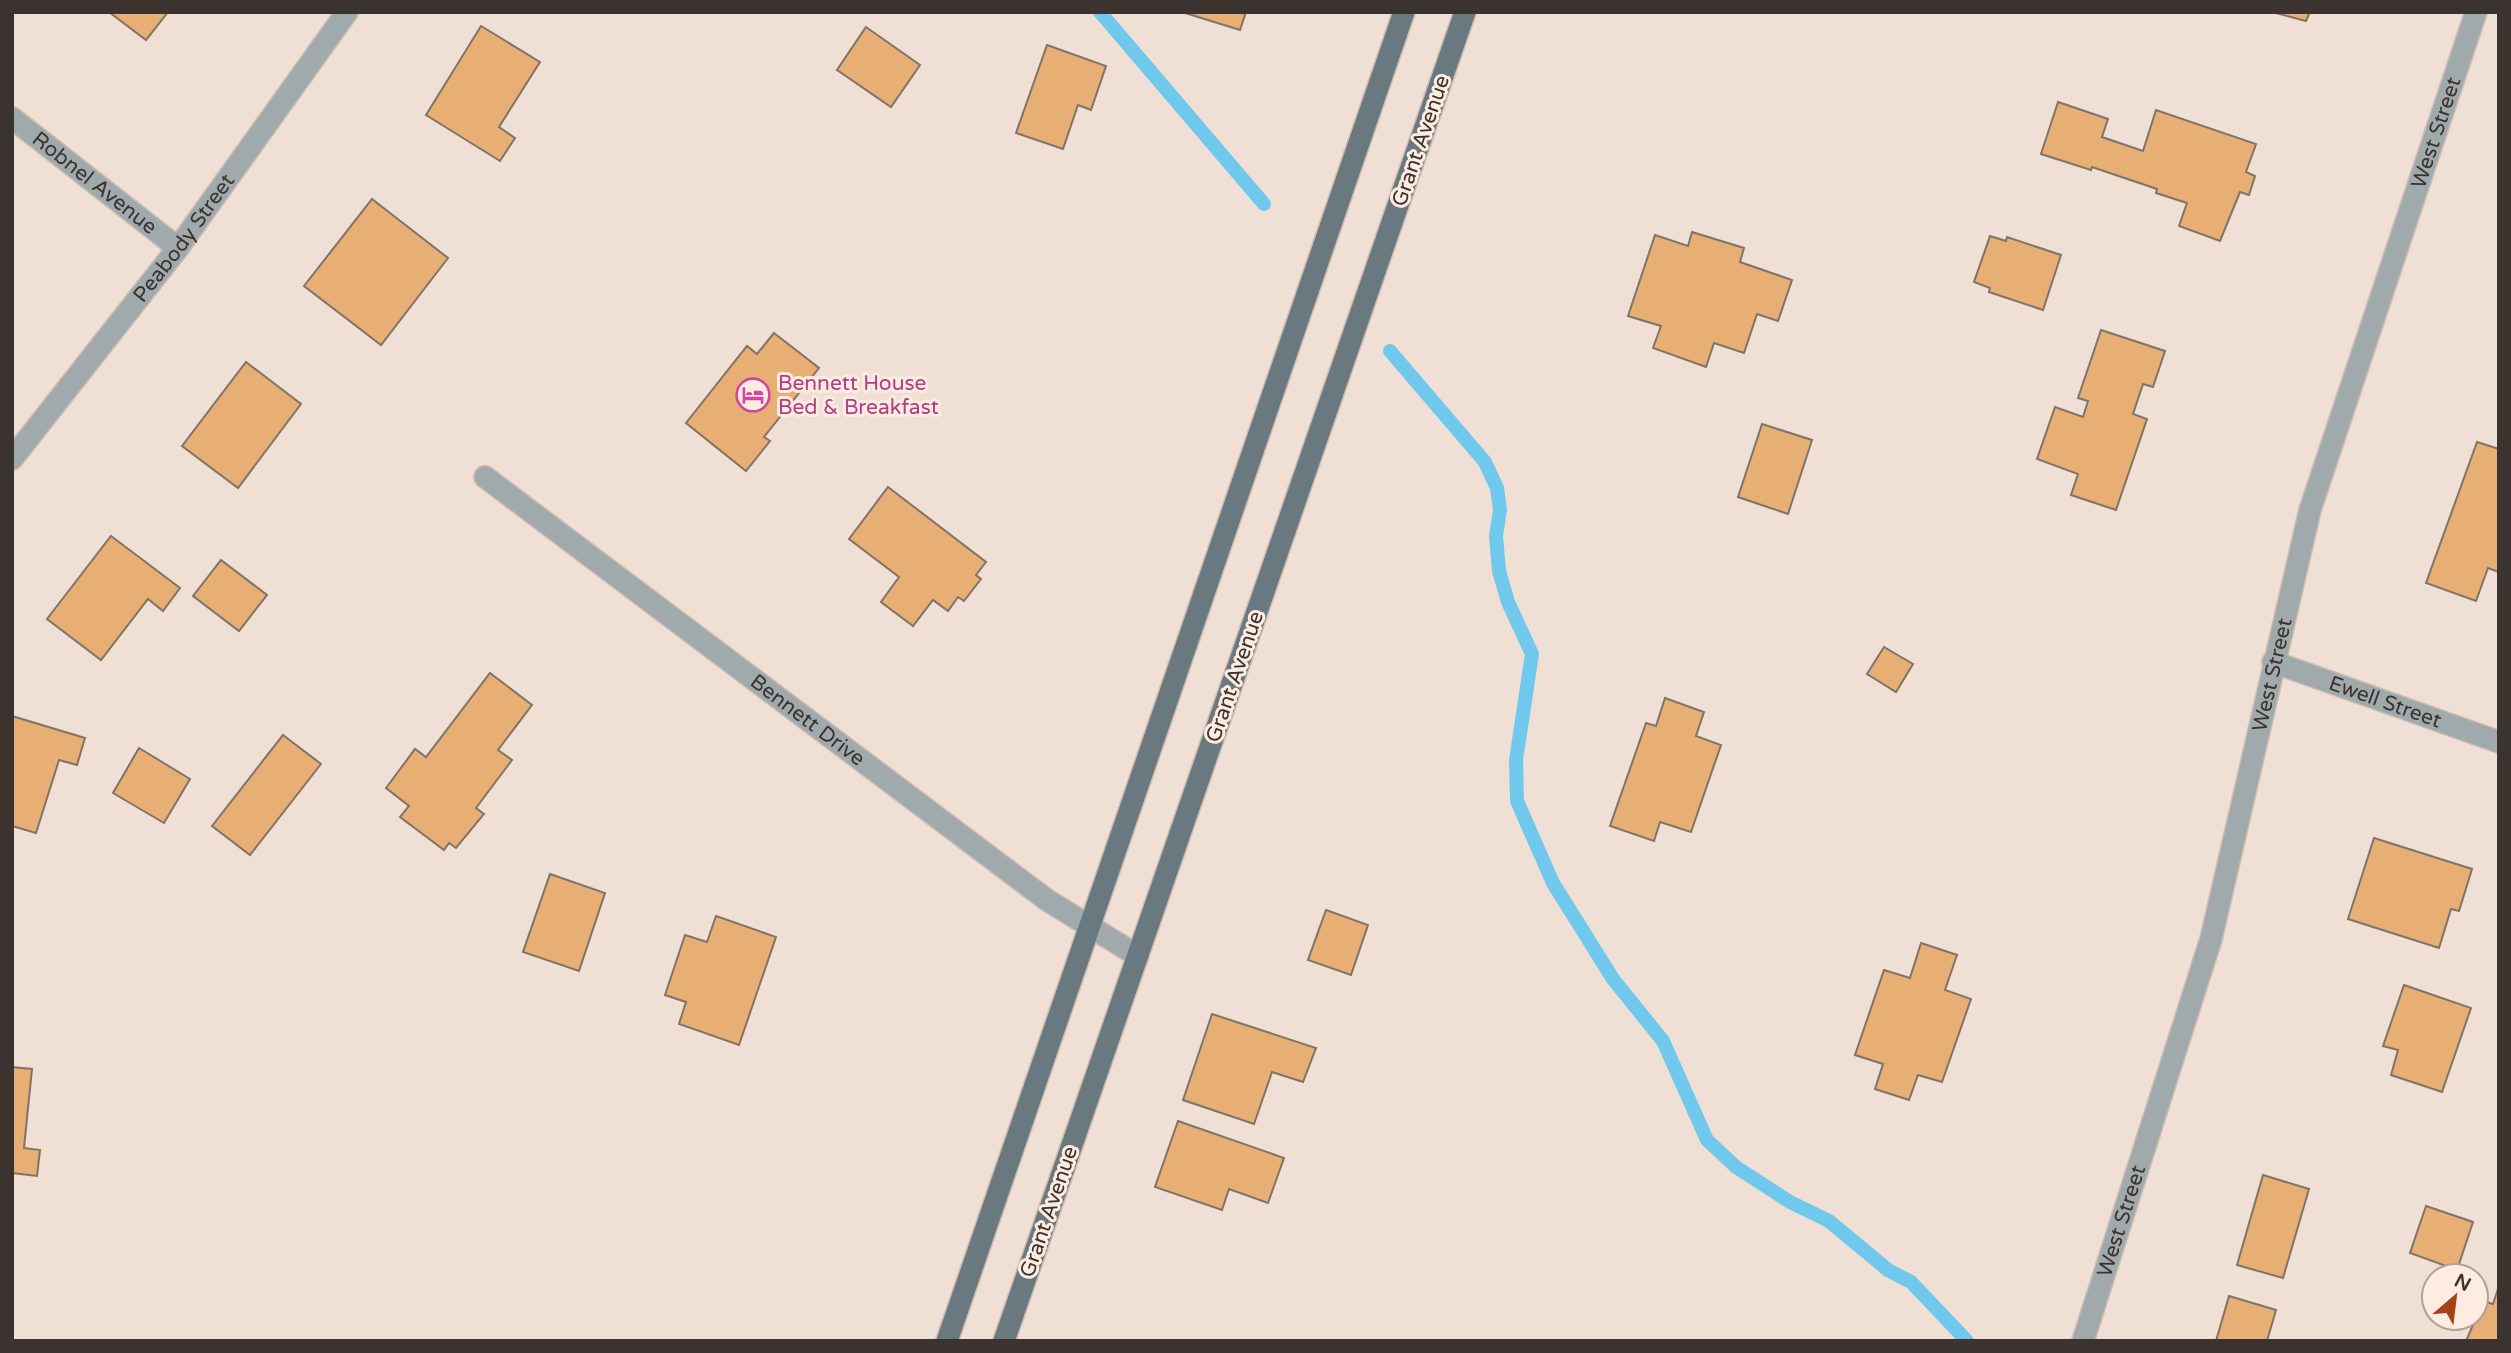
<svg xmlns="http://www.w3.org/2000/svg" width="2511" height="1353" viewBox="0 0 2511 1353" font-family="'Varela Round',sans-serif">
	<rect width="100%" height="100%" fill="#f0dfd4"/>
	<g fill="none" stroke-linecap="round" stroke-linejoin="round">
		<!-- stream -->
		<g stroke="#70c8ed" stroke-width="14">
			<path d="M1100,12L1264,204"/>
			<path d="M1390,351L1485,462L1497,488L1500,510L1496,536L1499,571L1508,602L1532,654L1516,760L1517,801L1553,883L1613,979L1663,1041L1707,1140L1736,1167L1790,1202L1829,1221L1888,1270L1911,1282L1967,1341"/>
		</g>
	</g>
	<!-- building -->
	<g fill="#e7af74" stroke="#807367" stroke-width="2">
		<path d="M109,12H168L146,40Z"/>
		<path d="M1182,12H1246L1240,30Z"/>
		<path d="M2272,12H2310L2306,21Z"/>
		<path d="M481,26L540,62L499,127L515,138L500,161L426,115Z"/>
		<path d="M866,27L920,65L891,107L837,70Z"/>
		<path d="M1047,45L1106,66L1091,110L1078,105L1063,149L1016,133Z"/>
		<path d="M2058,102L2108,119L2102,137L2143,151L2156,110L2256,144L2246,172L2255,176L2249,195L2240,192L2220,241L2179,226L2187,203L2156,193L2157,189L2092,167L2091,170L2041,154Z"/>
		<path d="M372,199L448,258L381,345L304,286Z"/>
		<path d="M1692,232L1744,248L1740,262L1792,280L1778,321L1757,314L1744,353L1714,343L1706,367L1653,348L1661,326L1628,316L1655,235L1688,246Z"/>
		<path d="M1990,236L2006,241L2007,237L2061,255L2043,310L1989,292L1990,288L1974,282Z"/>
		<path d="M2101,330L2165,351L2153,387L2143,384L2133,414L2147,419L2116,510L2071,495L2078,474L2037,459L2055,407L2083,417L2088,401L2078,398Z"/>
		<path d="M774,333L819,368L764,437L770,441L746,471L686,423L747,346L757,354Z"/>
		<path d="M246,362L301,404L238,488L182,446Z"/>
		<path d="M1762,424L1812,440L1788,514L1738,497Z"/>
		<path d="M2477,442L2499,449V572L2488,568L2476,601L2426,583Z"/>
		<path d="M888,487L986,562L976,575L981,579L964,601L958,597L948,611L933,600L913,626L881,602L899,577L849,539Z"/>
		<path d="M111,536L180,588L163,611L148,599L101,660L47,619Z"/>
		<path d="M221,560L267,595L239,631L193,596Z"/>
		<path d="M1884,647L1913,664L1896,692L1867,674Z"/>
		<path d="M490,673L532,705L498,750L512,760L476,808L484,814L456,848L449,843L444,850L400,817L409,806L386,788L415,749L426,757Z"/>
		<path d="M1665,698L1704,712L1696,736L1721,745L1691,832L1660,822L1654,841L1610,826L1646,723L1656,726Z"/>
		<path d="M12,716L85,738L77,765L59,760L36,833L12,826Z"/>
		<path d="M283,735L321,764L250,855L212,826Z"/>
		<path d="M139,748L190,779L164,823L113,793Z"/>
		<path d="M2374,838L2472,869L2459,911L2451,909L2439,948L2348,919Z"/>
		<path d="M550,874L605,893L579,971L523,952Z"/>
		<path d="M1326,910L1368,925L1351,975L1308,960Z"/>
		<path d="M716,916L776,937L739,1045L679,1024L686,1002L665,995L685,935L707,942Z"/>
		<path d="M1921,943L1957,955L1945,990L1971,999L1942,1082L1918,1075L1909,1100L1875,1089L1883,1064L1855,1055L1884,970L1910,978Z"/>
		<path d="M2404,985L2471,1008L2442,1092L2391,1075L2398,1050L2383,1046Z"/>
		<path d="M1212,1014L1316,1048L1303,1082L1272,1072L1254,1124L1183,1100Z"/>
		<path d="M12,1067L32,1069L24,1148L40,1150L37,1176L12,1173Z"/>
		<path d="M1178,1121L1284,1158L1268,1203L1229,1189L1222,1210L1155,1187Z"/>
		<path d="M2263,1175L2309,1189L2283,1278L2237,1265Z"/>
		<path d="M2426,1206L2473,1222L2457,1270L2410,1253Z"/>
		<path d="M2499,1286V1341H2466L2476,1318L2480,1300L2493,1304Z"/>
		<path d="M2229,1296L2276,1310L2267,1341H2216Z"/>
	</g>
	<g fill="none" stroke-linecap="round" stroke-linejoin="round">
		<defs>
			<g id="minor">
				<path id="s1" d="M12,118L178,248"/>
				<path id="s2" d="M12,459L178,248L347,12"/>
				<path id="s3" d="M485,477L1047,900L1138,956"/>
				<path id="s4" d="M2273,662L2499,742"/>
				<path id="s5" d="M2083,1341L2211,939L2310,510L2476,12"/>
			</g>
			<g id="major">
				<path d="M947,1341L1404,12"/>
				<path d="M1004,1341L1465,12"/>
			</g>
		</defs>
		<!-- minor casing -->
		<use href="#minor" stroke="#ccbdb3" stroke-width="24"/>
		<!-- major casing -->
		<use href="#major" stroke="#ccbdb3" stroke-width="24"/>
		<!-- minor -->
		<use href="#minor" stroke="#a0a9ac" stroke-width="21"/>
		<!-- major -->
		<use href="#major" stroke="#69797f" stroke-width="21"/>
	</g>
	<!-- icons -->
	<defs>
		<symbol id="hotel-ring" viewBox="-11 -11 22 22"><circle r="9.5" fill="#feece1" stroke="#d1479c" stroke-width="1.5"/><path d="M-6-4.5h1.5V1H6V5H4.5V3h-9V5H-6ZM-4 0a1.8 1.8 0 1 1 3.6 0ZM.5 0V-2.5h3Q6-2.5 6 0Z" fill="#d1479c"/></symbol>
	</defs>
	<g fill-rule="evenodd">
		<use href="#hotel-ring" x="734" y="376" width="38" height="38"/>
	</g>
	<g text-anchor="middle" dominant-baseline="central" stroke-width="6" stroke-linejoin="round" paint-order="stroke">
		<!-- street labels -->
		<g font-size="21" fill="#3a332f" stroke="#feece1">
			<text stroke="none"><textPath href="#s5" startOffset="1260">West Street</textPath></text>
			<text transform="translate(1421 141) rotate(-71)">Grant Avenue</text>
			<text stroke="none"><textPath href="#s1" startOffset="105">Robnel Avenue</textPath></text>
			<text stroke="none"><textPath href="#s2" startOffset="280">Peabody Street</textPath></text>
			<text stroke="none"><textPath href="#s5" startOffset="693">West Street</textPath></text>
			<text transform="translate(1235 677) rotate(-71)">Grant Avenue</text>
			<text stroke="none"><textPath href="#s4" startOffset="119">Ewell Street</textPath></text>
			<text stroke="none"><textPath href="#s3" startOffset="404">Bennett Drive</textPath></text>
			<text transform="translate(1049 1212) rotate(-71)">Grant Avenue</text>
			<text stroke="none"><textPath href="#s5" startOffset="126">West Street</textPath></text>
		</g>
		<!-- hotel labels -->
		<g font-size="21" fill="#b23c85" stroke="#feece1" text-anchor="start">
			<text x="778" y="383">Bennett House<tspan x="778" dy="24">Bed &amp; Breakfast</tspan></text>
		</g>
	</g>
	<!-- border -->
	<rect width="2511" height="1353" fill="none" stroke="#3a332f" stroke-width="28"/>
	<!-- north arrow -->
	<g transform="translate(2455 1297) rotate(28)"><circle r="33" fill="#feece1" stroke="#b0a29a" stroke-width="2"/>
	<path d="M0-5L12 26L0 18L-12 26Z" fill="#a74118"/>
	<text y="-10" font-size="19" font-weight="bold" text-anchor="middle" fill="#3a332f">N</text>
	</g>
</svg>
